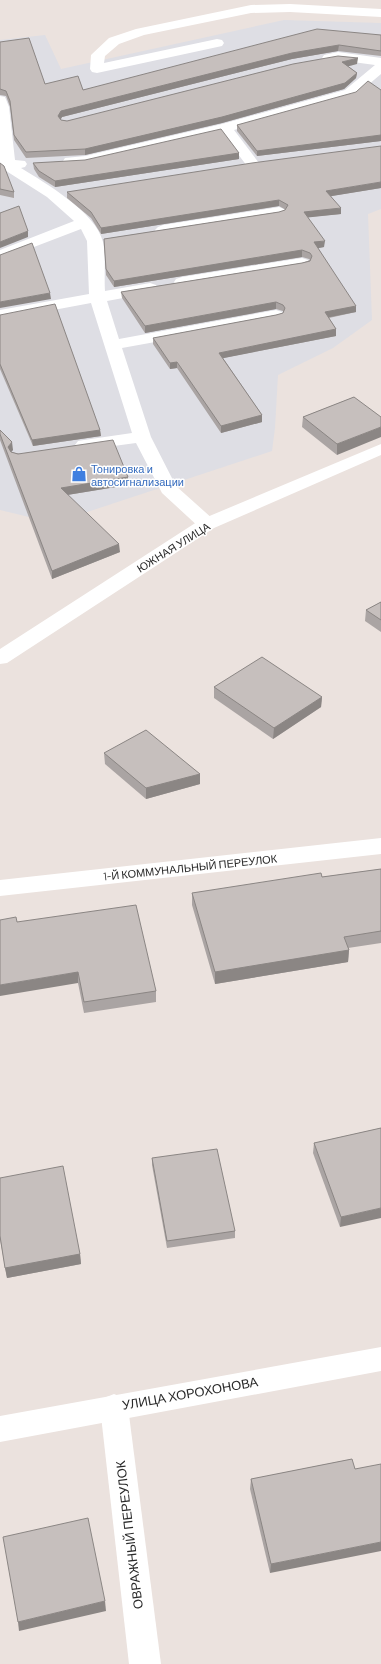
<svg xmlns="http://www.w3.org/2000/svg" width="381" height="1664" viewBox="0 0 381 1664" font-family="Barlow,sans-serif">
	<rect width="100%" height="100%" fill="#ebe2de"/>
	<!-- industrial -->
	<path fill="#dedee4" d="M284,20L381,23V209L368,214L372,320L333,348L278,375L275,428L272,451L54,523L0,510V40L45,35L61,69Z"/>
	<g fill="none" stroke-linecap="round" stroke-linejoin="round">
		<!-- minor -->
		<g fill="#fff" fill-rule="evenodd">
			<path d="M290,4L381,9V17L290,12L251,13L144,35L119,44L105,56L104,63L217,39L222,40L224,43L222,46L97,73L92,72L90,69L91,55L109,38L136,29L251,5Z"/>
			<path d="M338,52L381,58V74L355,96L234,130L259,163L257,166L252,167L247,166L222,133L85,164L70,165L65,164L63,161L65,158L85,156L222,124L345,90L375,65L338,60L329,62L324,61L322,58L324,55Z"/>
			<path d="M0,96L5,97L9,107L15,160L25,161L27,164L25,167L21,168C45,183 96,212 103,242C106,255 104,277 105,291L150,283L156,285L158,288L156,291L150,293L107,301L119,339L276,310L282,312L284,315L282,318L276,320L122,348L151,437L176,486L214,520L216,524L214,528L207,530L200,528L162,493L136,443L84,450L78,449L75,445L78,441L84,440L132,433L91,303L0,320V310L89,294L87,241L81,229L0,260V250L74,221L47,197L0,167Z"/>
			<path d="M279,207L284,209L287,212L284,215L163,235L158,233L155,230L158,227L163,225Z"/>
			<path d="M302,258L308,260L310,263L308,266L182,287L176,285L174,282L176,279L182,277Z"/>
			<path d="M381,838V854L0,896V880Z"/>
			<path d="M114,1394L124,1398L128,1407L161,1664H129L100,1407L104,1398Z"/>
		</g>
		<!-- tertiary -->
		<g fill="#fff" fill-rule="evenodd">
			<path d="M381,444V455L214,528L7,663L0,664V649L200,520Z"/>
			<path d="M381,1347V1371L0,1442V1416Z"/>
		</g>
	</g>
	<!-- wall -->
	<g fill="#aaa4a3">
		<path d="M381,35V56L338,51L292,59L62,117L61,119V120L67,121L357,64L348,66L357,73L356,78L344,89L222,123L85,155L26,158L14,140L10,107L6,96L0,95V42L45,84L83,90Z"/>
		<path d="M381,90V141L257,156L237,131V125Z"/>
		<path d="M239,153V159L55,187L39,177L34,169L33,163Z"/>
		<path d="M0,163L14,192V198L0,195Z"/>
		<path d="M381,188L331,196L341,214L308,217L324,247L318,248L356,312L329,318L336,329V336L223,358L262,415V422L221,433L177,368L170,369L153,344V338L276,315L283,313V311L276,309L145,333L122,298L121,292L302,263L310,260L309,259L302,257L114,287L106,275L104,239L279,212L286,210L279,206L101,234L91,218L67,198V192Z"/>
		<path d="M0,315L100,430L101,436L33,446L0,369Z"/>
		<path d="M354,397L337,455L302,427L303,417Z"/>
		<path d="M0,430L13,450L11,452L128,477V485L67,495L120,552L52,579L0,440Z"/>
		<path d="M381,602V632L365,621L366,610Z"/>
		<path d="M214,687L322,697L321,707L273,739L214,698Z"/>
		<path d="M104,753L200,774V784L146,799L105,764Z"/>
		<path d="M381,869V943L348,948L349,950L348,962L215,984L192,905V893L322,877Z"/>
		<path d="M17,922L156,991V1002L84,1013L78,983Z"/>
		<path d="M381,1128L340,1227L313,1153L314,1143Z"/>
		<path d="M152,1158L235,1231V1238L167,1248L152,1165Z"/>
		<path d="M0,1178L80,1254L81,1264L7,1278L0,1239Z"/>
		<path d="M352,1459L270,1573L250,1489L251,1479Z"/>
	</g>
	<!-- shaded-wall -->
	<g fill="#8b8684">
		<path d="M339,45L338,51L292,59L62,117L59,122L58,116L61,111L292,53Z"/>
		<path d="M358,58L357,64L342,68V62Z"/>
		<path d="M357,73L356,78L344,89L222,123L85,155V149Z"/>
		<path d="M381,135V141L257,156V151Z"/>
		<path d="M239,153V159L55,187V181Z"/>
		<path d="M381,182V188L326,197V191Z"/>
		<path d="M279,200V206L101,234V228Z"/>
		<path d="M341,208V214L303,218L304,212Z"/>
		<path d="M28,231V237L0,248V242Z"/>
		<path d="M325,241L324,247L314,249V242Z"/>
		<path d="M302,250V257L114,287V281Z"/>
		<path d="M50,293L51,299L0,308V302Z"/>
		<path d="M276,302V309L145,333V326Z"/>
		<path d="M356,306V312L325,318V312Z"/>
		<path d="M336,329V336L219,359V353Z"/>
		<path d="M177,362V368L170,369V363Z"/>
		<path d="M262,415V422L221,433V426Z"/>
		<path d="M381,427V437L337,455V444Z"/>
		<path d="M100,430L101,436L33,446L32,440Z"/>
		<path d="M12,442L13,450L8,455V447Z"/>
		<path d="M128,477V485L61,496V488Z"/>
		<path d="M119,544L120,552L52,579V571Z"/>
		<path d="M322,697L321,707L273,739L274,728Z"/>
		<path d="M200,774V784L146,799V788Z"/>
		<path d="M349,950L348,962L215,984V972Z"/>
		<path d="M78,972V983L0,996V985Z"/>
		<path d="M381,1208V1218L340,1227L341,1217Z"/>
		<path d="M80,1254L81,1264L7,1278L5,1268Z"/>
		<path d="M381,1542V1551L270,1573L271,1564Z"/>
		<path d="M105,1601L106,1611L19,1631L18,1622Z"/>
	</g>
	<!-- building -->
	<g fill="#c6bfbd" stroke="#8b8684">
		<path d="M317,29L381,35V51L339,45L292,53L61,111L58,116L61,120L67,121L293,64L338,56L358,58L342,62L357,73L345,83L222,117L85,149L26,152L14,135L10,101L6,91L0,89V42L29,38L45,84L78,76L83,90Z"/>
		<path d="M368,81L381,90V135L257,151L237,125L356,92Z"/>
		<path d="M221,129L239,153L55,181L39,171L33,163L85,160Z"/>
		<path d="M381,146V182L326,191L341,208L304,212L325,241L314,242L356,306L325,312L336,329L219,353L262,415L221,426L177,362L170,363L153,338L276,315L283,313L285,308L283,305L276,302L145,326L121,292L302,263L310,261L312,256L310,253L302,250L114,281L106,269L104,239L279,212L285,210L288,205L279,200L101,228L91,212L67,192L252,163Z"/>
		<path d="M0,163L4,166L14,192L0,189Z"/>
		<path d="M19,206L28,231L0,242V213Z"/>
		<path d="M32,243L50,293L0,302V255Z"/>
		<path d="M55,304L100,430L32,440L0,364V315Z"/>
		<path d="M354,397L381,417V427L337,444L303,417Z"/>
		<path d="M0,430L12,442L8,447L11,452L18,454L113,440L128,477L61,488L119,544L52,571L0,434Z"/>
		<path d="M381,602V620L366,610Z"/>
		<path d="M262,657L322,697L274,728L214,687Z"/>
		<path d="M146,730L200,774L146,788L104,753Z"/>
		<path d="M381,869V931L344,937L349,950L215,972L192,893L321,873L322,877Z"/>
		<path d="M136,905L156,991L84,1002L78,972L0,985V920L16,917L17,922Z"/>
		<path d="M381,1128V1208L341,1217L314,1143Z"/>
		<path d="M217,1149L235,1231L167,1241L152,1158Z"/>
		<path d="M63,1166L80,1254L5,1268L0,1236V1178Z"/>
		<path d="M352,1459L355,1469L381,1464V1542L271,1564L251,1479Z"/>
		<path d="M88,1518L105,1601L18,1622L3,1537Z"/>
	</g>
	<!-- icons -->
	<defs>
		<symbol id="shop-bare" viewBox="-9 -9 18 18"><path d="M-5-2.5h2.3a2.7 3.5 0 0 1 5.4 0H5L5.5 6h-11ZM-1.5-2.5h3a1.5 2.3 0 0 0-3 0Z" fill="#3f7fe0" stroke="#fff" stroke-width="2.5" paint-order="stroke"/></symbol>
	</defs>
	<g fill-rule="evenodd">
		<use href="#shop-bare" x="68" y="463" width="22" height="22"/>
	</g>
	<g text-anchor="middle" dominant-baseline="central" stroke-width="3" stroke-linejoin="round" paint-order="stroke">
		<!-- shop labels -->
		<g font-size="11" fill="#366cbe" stroke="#fff" text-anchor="start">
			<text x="91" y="468">Тонировка и<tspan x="91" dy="13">автосигнализации</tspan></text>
		</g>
		<!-- street labels -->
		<g font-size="11" fill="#2a2a2a" stroke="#fff">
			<text transform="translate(173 547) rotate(-32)">ЮЖНАЯ УЛИЦА</text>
			<text transform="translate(190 867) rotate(-6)">1-Й КОММУНАЛЬНЫЙ ПЕРЕУЛОК</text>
		</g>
		<!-- near-street labels -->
		<g font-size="13" fill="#2a2a2a" stroke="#fff">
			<text transform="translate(190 1393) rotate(-10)">УЛИЦА ХОРОХОНОВА</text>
			<text transform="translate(129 1535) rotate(-97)">ОВРАЖНЫЙ ПЕРЕУЛОК</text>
		</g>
	</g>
</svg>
